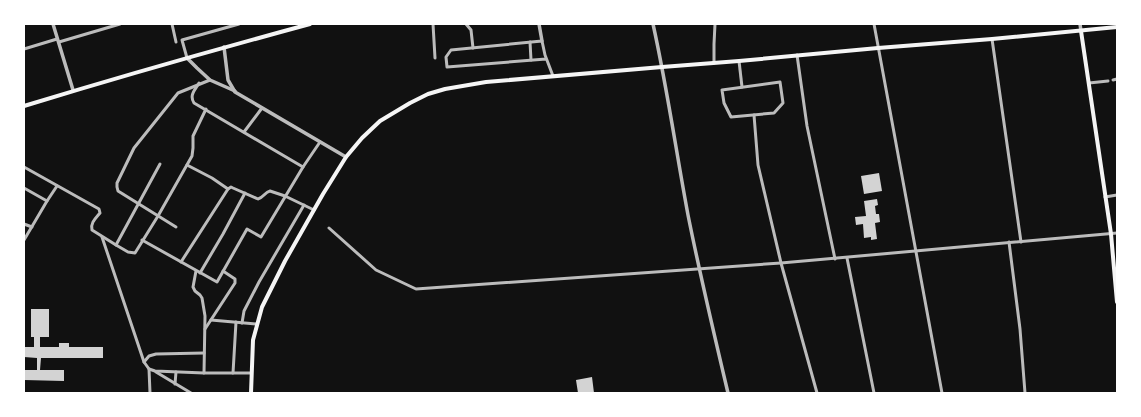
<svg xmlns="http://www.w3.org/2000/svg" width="1141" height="417" viewBox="0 0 1141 417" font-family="Helvetica,sans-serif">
	<rect width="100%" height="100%" fill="#111"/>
	<!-- building -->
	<g fill="#d3d3d3">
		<path d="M879,173L882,191L864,194L861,176Z"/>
		<path d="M877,199L878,205L875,206L876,214H879L880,222L875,223L877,239L871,240V237L864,238L863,224L856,225L855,217L866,216L864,201Z"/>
		<path d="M31,309H49V337H40V347H59V343H69V347H103V358H41L40,370H64V381L24,380V370H37V358L24,357V347H34V337H31Z"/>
		<path d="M592,377L594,393H578L576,380Z"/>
	</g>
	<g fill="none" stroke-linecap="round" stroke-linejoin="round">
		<!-- minor -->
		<g stroke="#bcbcbc" stroke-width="3">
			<path d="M172,24L176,42"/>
			<path d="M433,24L435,58"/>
			<path d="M466,24L471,30L473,48"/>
			<path d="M874,24L942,393"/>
			<path d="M992,39L1021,242"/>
			<path d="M59,42L120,24"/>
			<path d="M530,42L531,60"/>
			<path d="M24,49L57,39"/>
			<path d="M797,55L807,126L835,259"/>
			<path d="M187,58L182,40L239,24"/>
			<path d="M546,59L447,67L446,57L451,50L542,41L545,55L553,76"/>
			<path d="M739,61L742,87"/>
			<path d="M714,63V44L715,24"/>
			<path d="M1113,80L1117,79"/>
			<path d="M780,82L783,103L774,113L731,117L724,103L722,90Z"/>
			<path d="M199,83C195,90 189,95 194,103L303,167L320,142"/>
			<path d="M1089,83L1108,81"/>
			<path d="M754,115L758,165L781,263L817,393"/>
			<path d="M244,132L262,108"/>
			<path d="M160,164L116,245L128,252L135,253L158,216L192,156L193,148V136L206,109"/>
			<path d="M187,165L212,178L228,189"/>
			<path d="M24,167L99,209L100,213C96,218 90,223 92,230L116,245"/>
			<path d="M24,188L47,201L24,240"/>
			<path d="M1105,197L1117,195"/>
			<path d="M47,201L57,186"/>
			<path d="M24,224L32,227"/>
			<path d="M176,227L118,191L117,187V183L134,148L178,93L210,80"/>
			<path d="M329,228L376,270L416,289L781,263L1117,233"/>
			<path d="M102,237L144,362L149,369L155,371L204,373H251"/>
			<path d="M142,240L217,282L247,229L261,237L303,167"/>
			<path d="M1009,242L1020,329L1025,393"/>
			<path d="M847,258L874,393"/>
			<path d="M181,262L228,189L231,187L233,188L258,199C263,198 265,192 270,191L285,196L314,210"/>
			<path d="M196,271L193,287L195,291L200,295L202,298L205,316L204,373"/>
			<path d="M200,273L223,234L245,193"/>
			<path d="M211,320L256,324"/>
			<path d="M242,323L244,311L259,282L304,205"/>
			<path d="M205,329L235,283V279L223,271"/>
			<path d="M144,362L149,356L156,354L204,353"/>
			<path d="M149,369L150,393"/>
			<path d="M156,372L191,393"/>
			<path d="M233,373L236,322"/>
			<path d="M175,384L176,372"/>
		</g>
		<!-- tertiary -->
		<g stroke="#bcbcbc" stroke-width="3.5">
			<path d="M53,24L73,90"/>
			<path d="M539,24L542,41"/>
			<path d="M653,24C667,87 676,151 688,215C700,275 714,334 728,393"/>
			<path d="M1080,24L1081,31"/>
			<path d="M224,47L228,80L235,92L346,157"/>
			<path d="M187,58L197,68L210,80L235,91"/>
		</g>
		<!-- secondary -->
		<g stroke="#f5f5f5" stroke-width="4">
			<path d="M1081,31L1111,234L1117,302"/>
			<path d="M24,106C119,77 214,50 310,24"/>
			<path d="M251,393L253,340L262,307L285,261L323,194L346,157L362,138L380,121L410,103L428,94L445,89L486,82L662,67L739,61L878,48L992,39L1117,27"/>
		</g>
	</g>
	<!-- border -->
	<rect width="1141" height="417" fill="none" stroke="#ffffff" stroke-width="50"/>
</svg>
